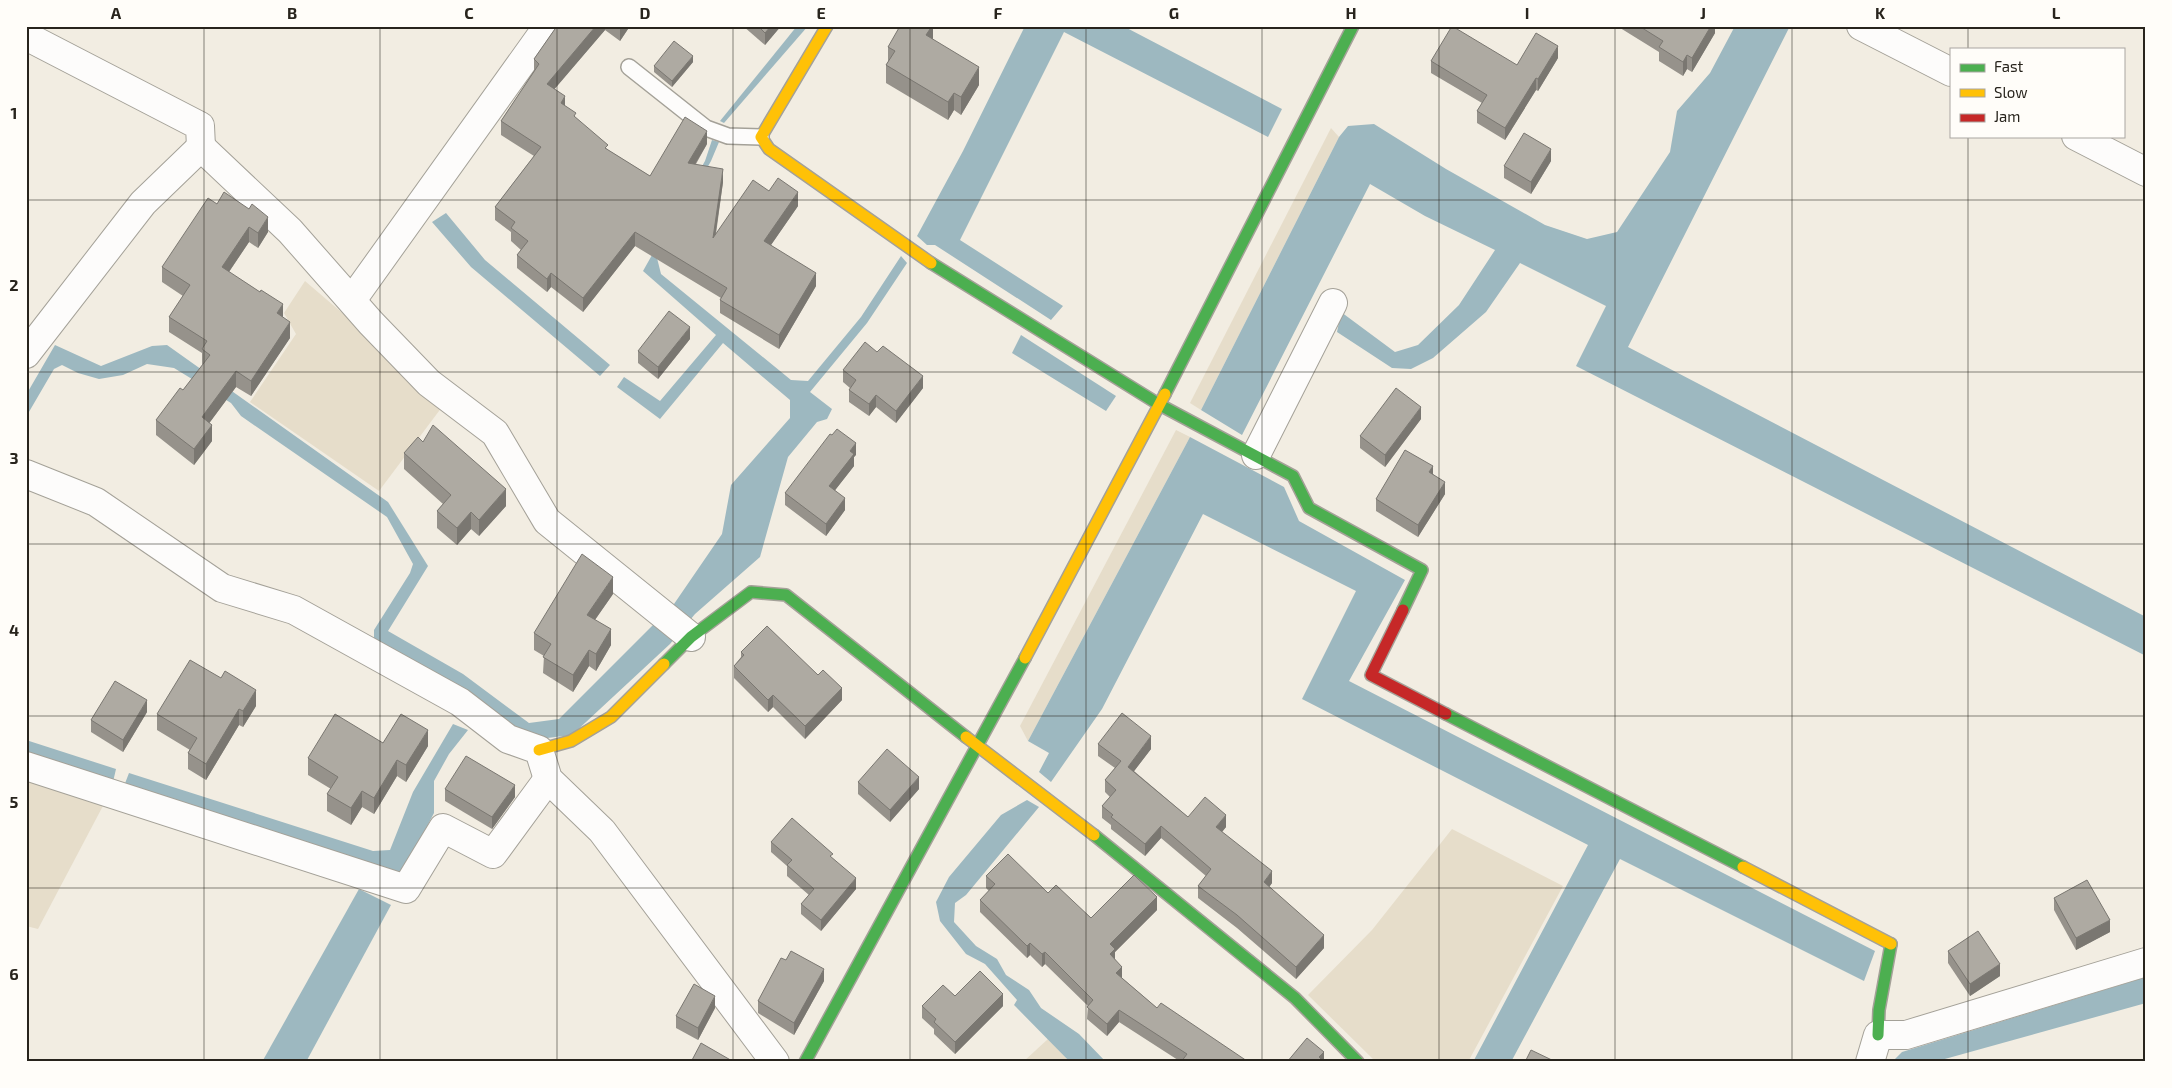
<svg xmlns="http://www.w3.org/2000/svg" width="2172" height="1088" viewBox="0 0 2172 1088" font-family="'Exo 2',sans-serif">
	<rect width="100%" height="100%" fill="#f2ede2"/>
	<!-- green -->
	<g fill="#e6ddca">
		<path d="M1331,128L1339,137L1201,410L1190,403Z"/>
		<path d="M305,281L354,323L442,407L379,491L250,402L296,334L284,313Z"/>
		<path d="M1176,430L1190,437L1028,741L1020,726Z"/>
		<path d="M26,777L105,802L38,929L26,926Z"/>
		<path d="M1452,829L1563,886L1468,1062H1376L1308,995L1372,930Z"/>
		<path d="M1048,1039L1070,1062H1023Z"/>
	</g>
	<!-- water -->
	<g fill="#9db8c0">
		<path d="M797,26H808L724,123L720,121Z"/>
		<path d="M1025,26H1123L1282,109L1268,137L1064,32L960,240L1063,306L1051,320L935,245H927L917,236L963,151Z"/>
		<path d="M1735,26H1790L1628,347L2146,617V656L1576,366L1606,306L1520,263L1486,312L1433,358L1411,369L1392,368L1337,332L1341,312L1395,352L1418,345L1459,305L1495,250L1425,216L1370,184L1242,435L1201,410L1339,137L1348,126L1374,124L1446,169L1545,225L1587,239L1617,232L1670,152L1677,111L1710,73Z"/>
		<path d="M712,140L719,142L711,161L657,258L661,274L791,380L808,381L861,317L901,256L907,263L867,323L810,392L832,409L827,419L817,422L788,457L760,557L695,614L670,644L572,735L531,740L374,640V630L410,573L413,564L387,517L241,416L231,403L174,368L147,364L123,375L99,379L78,373L62,365L54,369L26,417V395L55,345L101,366L152,346L167,345L388,502L428,566L388,631L463,674L529,723L559,719L674,604L722,534L731,485L790,418V400L723,343L660,419L617,387L624,377L660,401L716,335L643,271L705,161Z"/>
		<path d="M446,213L485,260L610,365L600,376L471,267L432,222Z"/>
		<path d="M1021,335L1116,396L1106,411L1012,353Z"/>
		<path d="M1190,437L1284,487L1299,521L1405,580L1349,681L1875,951L1864,981L1620,859L1511,1062H1473L1588,845L1302,699L1356,591L1203,514L1102,709L1051,782L1039,772L1049,753L1028,741Z"/>
		<path d="M453,724L468,730L449,754L434,781V813L402,875L124,786L129,773L373,851L390,850L413,792Z"/>
		<path d="M26,740L116,769L113,782L26,754Z"/>
		<path d="M1027,800L1039,807L966,895L955,903L954,922L976,946L997,959L1006,975L1029,990L1041,1008L1079,1034L1106,1062H1070L1014,1005L1017,1000L985,964L966,954L940,921L936,902L949,877L1001,815Z"/>
		<path d="M359,889L391,905L306,1062H262Z"/>
		<path d="M2146,977V1003L1934,1062H1892L1902,1052Z"/>
	</g>
	<g fill="none" stroke-linecap="round" stroke-linejoin="round">
		<defs>
			<path id="lane" d="M629,67L706,128L728,136L761,137"/>
			<g id="street">
				<path d="M1861,26L1951,72"/>
				<path d="M26,36L200,126L201,147"/>
				<path d="M2076,136L2146,172"/>
				<path d="M352,300L548,26"/>
				<path d="M26,354L143,203L201,147L290,231L371,323L429,383L495,433L547,521L691,637"/>
				<path d="M1256,455L1333,303"/>
				<path d="M26,474L96,502L222,588L294,610L460,702L508,739L539,750L548,779L602,831L775,1062"/>
				<path d="M26,766L406,889L443,828L493,854L548,779"/>
				<path d="M1870,1062L1878,1035H1906L2146,962"/>
			</g>
			<g id="fast">
				<path d="M931,263L1160,405L1293,476L1309,508L1422,570L1403,610"/>
				<path d="M1165,394L1353,26"/>
				<path d="M664,664L691,637L751,592L786,595L966,737"/>
				<path d="M1446,714L1743,867"/>
				<path d="M1094,835L1295,998L1358,1062"/>
				<path d="M1878,1035L1879,1010L1891,944"/>
				<path d="M805,1062L1025,658"/>
			</g>
			<g id="slow">
				<path d="M827,26L761,137L769,149L931,263"/>
				<path d="M1025,658L1165,394"/>
				<path d="M966,737L1094,835"/>
				<path d="M539,750L571,741L611,717L664,664"/>
				<path d="M1743,867L1891,944"/>
			</g>
			<path id="jam" d="M1403,610L1371,675L1446,714"/>
		</defs>
		<!-- lane casing -->
		<use href="#lane" stroke="#a4a198" stroke-width="18"/>
		<!-- street casing -->
		<use href="#street" stroke="#a4a198" stroke-width="30"/>
		<!-- fast casing -->
		<use href="#fast" stroke="#a4a198" stroke-width="14"/>
		<!-- slow casing -->
		<use href="#slow" stroke="#a4a198" stroke-width="14"/>
		<!-- jam casing -->
		<use href="#jam" stroke="#a4a198" stroke-width="14"/>
		<!-- lane -->
		<use href="#lane" stroke="#fdfcfb" stroke-width="15"/>
		<!-- street -->
		<use href="#street" stroke="#fdfcfb" stroke-width="28"/>
		<!-- fast -->
		<use href="#fast" stroke="#4caf50" stroke-width="11"/>
		<!-- slow -->
		<use href="#slow" stroke="#ffc107" stroke-width="11"/>
		<!-- jam -->
		<use href="#jam" stroke="#c62828" stroke-width="11"/>
	</g>
	<!-- wall -->
	<g fill="#96928b">
		<path d="M557,26H630L620,41L605,30L554,89L565,106L576,118L608,150L650,176L707,144L696,164L723,182L716,234L769,191L798,206L771,245L816,286L779,349L720,313V300L721,298L635,246L583,312L551,287L547,292L517,268V255L521,250L511,241V232L495,220V207L534,156L501,135V121L534,71V59Z"/>
		<path d="M743,26H781L765,45Z"/>
		<path d="M933,26V39L979,85L961,115L954,110L948,120L886,83V65L888,62V47Z"/>
		<path d="M1617,26H1715V33L1692,72L1687,69L1683,76L1659,61V52Z"/>
		<path d="M1558,58L1538,91L1536,90L1505,140L1477,123V111L1482,103L1431,73V61L1517,65Z"/>
		<path d="M693,62L672,87L654,72V66Z"/>
		<path d="M1551,161L1531,194L1504,178V166Z"/>
		<path d="M217,204L268,232L258,248L249,242L229,272L283,317L290,338L251,396L236,387L209,423L212,441L194,465L156,435V420L183,390L203,365L202,364V353L169,332V317L183,296L162,282V267Z"/>
		<path d="M690,339L658,379L638,363V351Z"/>
		<path d="M877,352L923,388L896,423L876,407L869,416L849,402V390L850,388L843,382V370Z"/>
		<path d="M1421,419L1385,467L1360,448V436Z"/>
		<path d="M404,453L506,506L479,536L471,529L457,545L437,528V511L443,504L404,469Z"/>
		<path d="M856,455L854,457V466L835,490L845,510L826,536L785,505V493Z"/>
		<path d="M1433,474L1445,494L1418,537L1376,511V499Z"/>
		<path d="M613,594L595,620L611,645L596,671L589,666L573,692L543,673L544,656L534,650V633Z"/>
		<path d="M741,652L842,700L805,739L773,707L768,712L734,678V666L741,657Z"/>
		<path d="M256,706L243,727L239,725L206,780L188,769V753L190,750L157,730V714Z"/>
		<path d="M147,712L123,752L91,732V720Z"/>
		<path d="M383,743L428,746L406,782L397,776L374,814L362,807L351,825L327,811V794L331,789L308,775V758Z"/>
		<path d="M1098,744L1151,749L1134,771L1188,817L1226,827L1222,832L1272,883L1269,887L1324,948L1296,979L1237,928L1198,898V886L1206,876L1161,838L1145,856L1111,829V825L1102,818V806L1110,797L1105,792V780L1115,768L1098,756Z"/>
		<path d="M858,782L919,789L890,822L858,794Z"/>
		<path d="M445,789L515,797L492,829L445,801Z"/>
		<path d="M771,842L833,859L856,889L821,931L801,914V904L809,895L787,876V866L771,852Z"/>
		<path d="M986,876L1048,893L1091,918L1157,910L1115,952V959L1122,978L1157,1008L1247,1062H1181L1119,1022L1107,1036L1087,1019L1088,1006L1045,964L1042,967L1030,955L1027,958L980,912V900L989,891L986,888Z"/>
		<path d="M2054,898L2110,932L2076,950L2054,910Z"/>
		<path d="M1948,951L2000,976L1970,996L1948,963Z"/>
		<path d="M824,981L794,1035L758,1013V1001Z"/>
		<path d="M955,996L1003,1006L955,1054L934,1034V1029L922,1018V1006Z"/>
		<path d="M715,1008L698,1040L676,1028V1016Z"/>
	</g>
	<!-- shaded-wall -->
	<g fill="#7a7771">
		<path d="M596,26H605V30L547,98V84Z"/>
		<path d="M620,26H630L620,41Z"/>
		<path d="M771,26H781L765,45V33Z"/>
		<path d="M932,26H933V41L926,35Z"/>
		<path d="M1711,26H1715V33L1692,72V58Z"/>
		<path d="M1558,46V58L1538,91V79Z"/>
		<path d="M1687,55V69L1683,76V62Z"/>
		<path d="M693,56V62L672,87V81Z"/>
		<path d="M979,67V85L961,115V97Z"/>
		<path d="M1536,78V90L1505,140V128Z"/>
		<path d="M954,93V110L948,120V102Z"/>
		<path d="M565,96V110L561,103Z"/>
		<path d="M707,131V144L688,176V163Z"/>
		<path d="M1551,149V161L1531,194V182Z"/>
		<path d="M723,169V182L713,251V238Z"/>
		<path d="M798,192V206L764,255V241Z"/>
		<path d="M268,217V232L258,248V233Z"/>
		<path d="M249,227V242L222,282V267Z"/>
		<path d="M635,232V246L583,312V298Z"/>
		<path d="M551,273V287L547,292V279Z"/>
		<path d="M816,273V286L779,349V335Z"/>
		<path d="M283,304V320L277,313Z"/>
		<path d="M290,322V338L251,396V381Z"/>
		<path d="M690,327V339L658,379V367Z"/>
		<path d="M236,371V387L202,433V417Z"/>
		<path d="M923,376V388L896,423V411Z"/>
		<path d="M876,395V407L869,416V404Z"/>
		<path d="M1421,407V419L1385,467V455Z"/>
		<path d="M212,425V441L194,465V449Z"/>
		<path d="M856,443V455L854,457V466L829,498V486L850,451Z"/>
		<path d="M1433,466V478L1429,472Z"/>
		<path d="M1445,482V494L1418,537V525Z"/>
		<path d="M506,489V506L479,536V520Z"/>
		<path d="M845,498V510L826,536V524Z"/>
		<path d="M471,512V529L457,545V528Z"/>
		<path d="M613,577V594L587,631V615Z"/>
		<path d="M611,629V645L596,671V654Z"/>
		<path d="M589,650V666L573,692V675Z"/>
		<path d="M842,688V700L805,739V726Z"/>
		<path d="M256,690V706L243,727V711Z"/>
		<path d="M773,695V707L768,712V700Z"/>
		<path d="M147,700V712L123,752V740Z"/>
		<path d="M239,709V725L206,780V764Z"/>
		<path d="M428,730V746L406,782V765Z"/>
		<path d="M1151,736V749L1128,779V767Z"/>
		<path d="M397,760V776L374,814V798Z"/>
		<path d="M919,777V789L890,822V810Z"/>
		<path d="M515,785V797L492,829V817Z"/>
		<path d="M362,791V807L351,825V808Z"/>
		<path d="M1226,815V827L1216,839V827Z"/>
		<path d="M1161,826V838L1145,856V844Z"/>
		<path d="M1272,871V883L1264,894V882Z"/>
		<path d="M856,878V889L821,931V920Z"/>
		<path d="M1157,897V910L1115,952V961L1110,966V944Z"/>
		<path d="M2110,920V932L2076,950V938Z"/>
		<path d="M1324,935V948L1296,979V967Z"/>
		<path d="M1030,943V955L1027,958V946Z"/>
		<path d="M1045,952V964L1042,967V954Z"/>
		<path d="M2000,964V976L1970,996V984Z"/>
		<path d="M1122,967V979L1116,973Z"/>
		<path d="M824,969V981L794,1035V1023Z"/>
		<path d="M1003,994V1006L955,1054V1042Z"/>
		<path d="M715,996V1008L698,1040V1028Z"/>
		<path d="M1119,1010V1022L1107,1036V1024Z"/>
		<path d="M1324,1052V1062L1319,1057Z"/>
	</g>
	<!-- building -->
	<g fill="#aeaaa2" stroke="#7a7771">
		<path d="M557,26H596L547,84L565,96L561,103L576,113L574,116L608,145L605,148L650,176L685,117L707,131L688,163L723,169L713,238L753,180L769,191L778,178L798,192L764,241L816,273L779,335L720,300L727,288L635,232L583,298L551,273L547,279L517,255L528,241L511,228L515,222L495,207L541,147L501,121L539,64L534,59Z"/>
		<path d="M758,26H771L765,33Z"/>
		<path d="M900,26H932L926,35L979,67L961,97L954,93L948,102L886,65L895,51L888,47Z"/>
		<path d="M1452,26L1517,65L1536,33L1558,46L1538,79L1536,78L1505,128L1477,111L1487,95L1431,61Z"/>
		<path d="M1639,26H1711L1692,58L1687,55L1683,62L1659,47L1663,41Z"/>
		<path d="M674,41L693,56L672,81L654,66Z"/>
		<path d="M1524,133L1551,149L1531,182L1504,166Z"/>
		<path d="M224,192L249,209L252,204L268,217L258,233L249,227L222,267L260,292L261,290L283,304L277,313L290,322L251,381L236,371L202,417L212,425L194,449L156,420L180,388L183,390L210,355L202,349L207,341L169,317L190,285L162,267L208,198L217,204Z"/>
		<path d="M669,311L690,327L658,367L638,351Z"/>
		<path d="M865,342L877,352L883,346L923,376L896,411L876,395L869,404L849,390L856,380L843,370Z"/>
		<path d="M1396,388L1421,407L1385,455L1360,436Z"/>
		<path d="M433,425L506,489L479,520L471,512L457,528L437,511L451,495L404,453L418,437L423,442Z"/>
		<path d="M837,429L856,443L850,451L854,454L829,486L845,498L826,524L785,493L830,434L832,435Z"/>
		<path d="M1405,450L1433,466L1429,472L1445,482L1418,525L1376,499Z"/>
		<path d="M582,554L613,577L587,615L611,629L596,654L589,650L573,675L543,657L551,644L534,633Z"/>
		<path d="M767,626L818,675L823,670L842,688L805,726L773,695L768,700L734,666L744,655L741,652Z"/>
		<path d="M190,660L221,678L225,671L256,690L243,711L239,709L206,764L188,753L197,738L157,714Z"/>
		<path d="M115,681L147,700L123,740L91,720Z"/>
		<path d="M1122,713L1151,736L1128,767L1188,817L1205,797L1226,815L1216,827L1272,871L1264,882L1324,935L1296,967L1237,915L1198,886L1211,869L1161,826L1145,844L1111,817L1113,815L1102,806L1116,790L1105,780L1121,761L1098,744Z"/>
		<path d="M335,714L383,743L401,714L428,730L406,765L397,760L374,798L362,791L351,808L327,794L338,777L308,758Z"/>
		<path d="M887,749L919,777L890,810L858,782Z"/>
		<path d="M466,756L515,785L492,817L445,789Z"/>
		<path d="M792,818L833,854L830,856L856,878L821,920L801,904L814,889L787,865L792,860L771,842Z"/>
		<path d="M1008,854L1048,893L1056,885L1091,918L1134,875L1157,897L1110,944L1115,949L1110,954L1122,967L1116,973L1157,1008L1161,1003L1247,1061L1246,1062H1181L1187,1054L1119,1010L1107,1024L1087,1007L1093,1000L1045,952L1042,954L1030,943L1027,946L980,900L995,884L986,876Z"/>
		<path d="M2087,880L2110,920L2076,938L2054,898Z"/>
		<path d="M1978,931L2000,964L1970,984L1948,951Z"/>
		<path d="M791,951L824,969L794,1023L758,1001L781,958L786,960Z"/>
		<path d="M980,971L1003,994L955,1042L934,1022L936,1019L922,1006L943,985L955,996Z"/>
		<path d="M694,984L715,996L698,1028L676,1016Z"/>
		<path d="M1307,1038L1324,1052L1319,1057L1324,1062H1287Z"/>
		<path d="M701,1043L734,1062H691Z"/>
		<path d="M1531,1050L1556,1062H1525Z"/>
	</g>
	<!-- grid -->
	<path fill="none" stroke="#28241d" stroke-width="1" stroke-opacity="0.55" d="M204,26V1062M380,26V1062M557,26V1062M733,26V1062M910,26V1062M1086,26V1062M1262,26V1062M1439,26V1062M1615,26V1062M1792,26V1062M1968,26V49M1968,136V1062M26,200H2146M26,372H2146M26,544H2146M26,716H2146M26,888H2146"/>
	<!-- border -->
	<rect width="2172" height="1088" fill="none" stroke="#fffdf9" stroke-width="55"/>
	<!-- legend -->
	<rect x="1950" y="48" width="175" height="90" fill="#fffdf9" stroke="#a9a6a1"/>
	<rect x="1960" y="64" width="25" height="8" fill="#4caf50" stroke="#a9a6a1"/>
	<text x="1994" y="72" font-size="15" fill="#28241d">Fast</text>
	<rect x="1960" y="89" width="25" height="8" fill="#ffc107" stroke="#a9a6a1"/>
	<text x="1994" y="98" font-size="15" fill="#28241d">Slow</text>
	<rect x="1960" y="114" width="25" height="8" fill="#c62828" stroke="#a9a6a1"/>
	<text x="1994" y="122" font-size="15" fill="#28241d">Jam</text>
	<rect x="28" y="28" width="2116" height="1032" fill="none" stroke="#28241d" stroke-width="2"/>
	<g font-size="16" text-anchor="middle" font-weight="bold" fill="#28241d">
		<text x="116" y="19">A</text>
		<text x="292" y="19">B</text>
		<text x="469" y="19">C</text>
		<text x="645" y="19">D</text>
		<text x="821" y="19">E</text>
		<text x="998" y="19">F</text>
		<text x="1174" y="19">G</text>
		<text x="1351" y="19">H</text>
		<text x="1527" y="19">I</text>
		<text x="1703" y="19">J</text>
		<text x="1880" y="19">K</text>
		<text x="2056" y="19">L</text>
		<text x="14" y="119">1</text>
		<text x="14" y="291">2</text>
		<text x="14" y="464">3</text>
		<text x="14" y="636">4</text>
		<text x="14" y="808">5</text>
		<text x="14" y="980">6</text>
	</g>
</svg>
